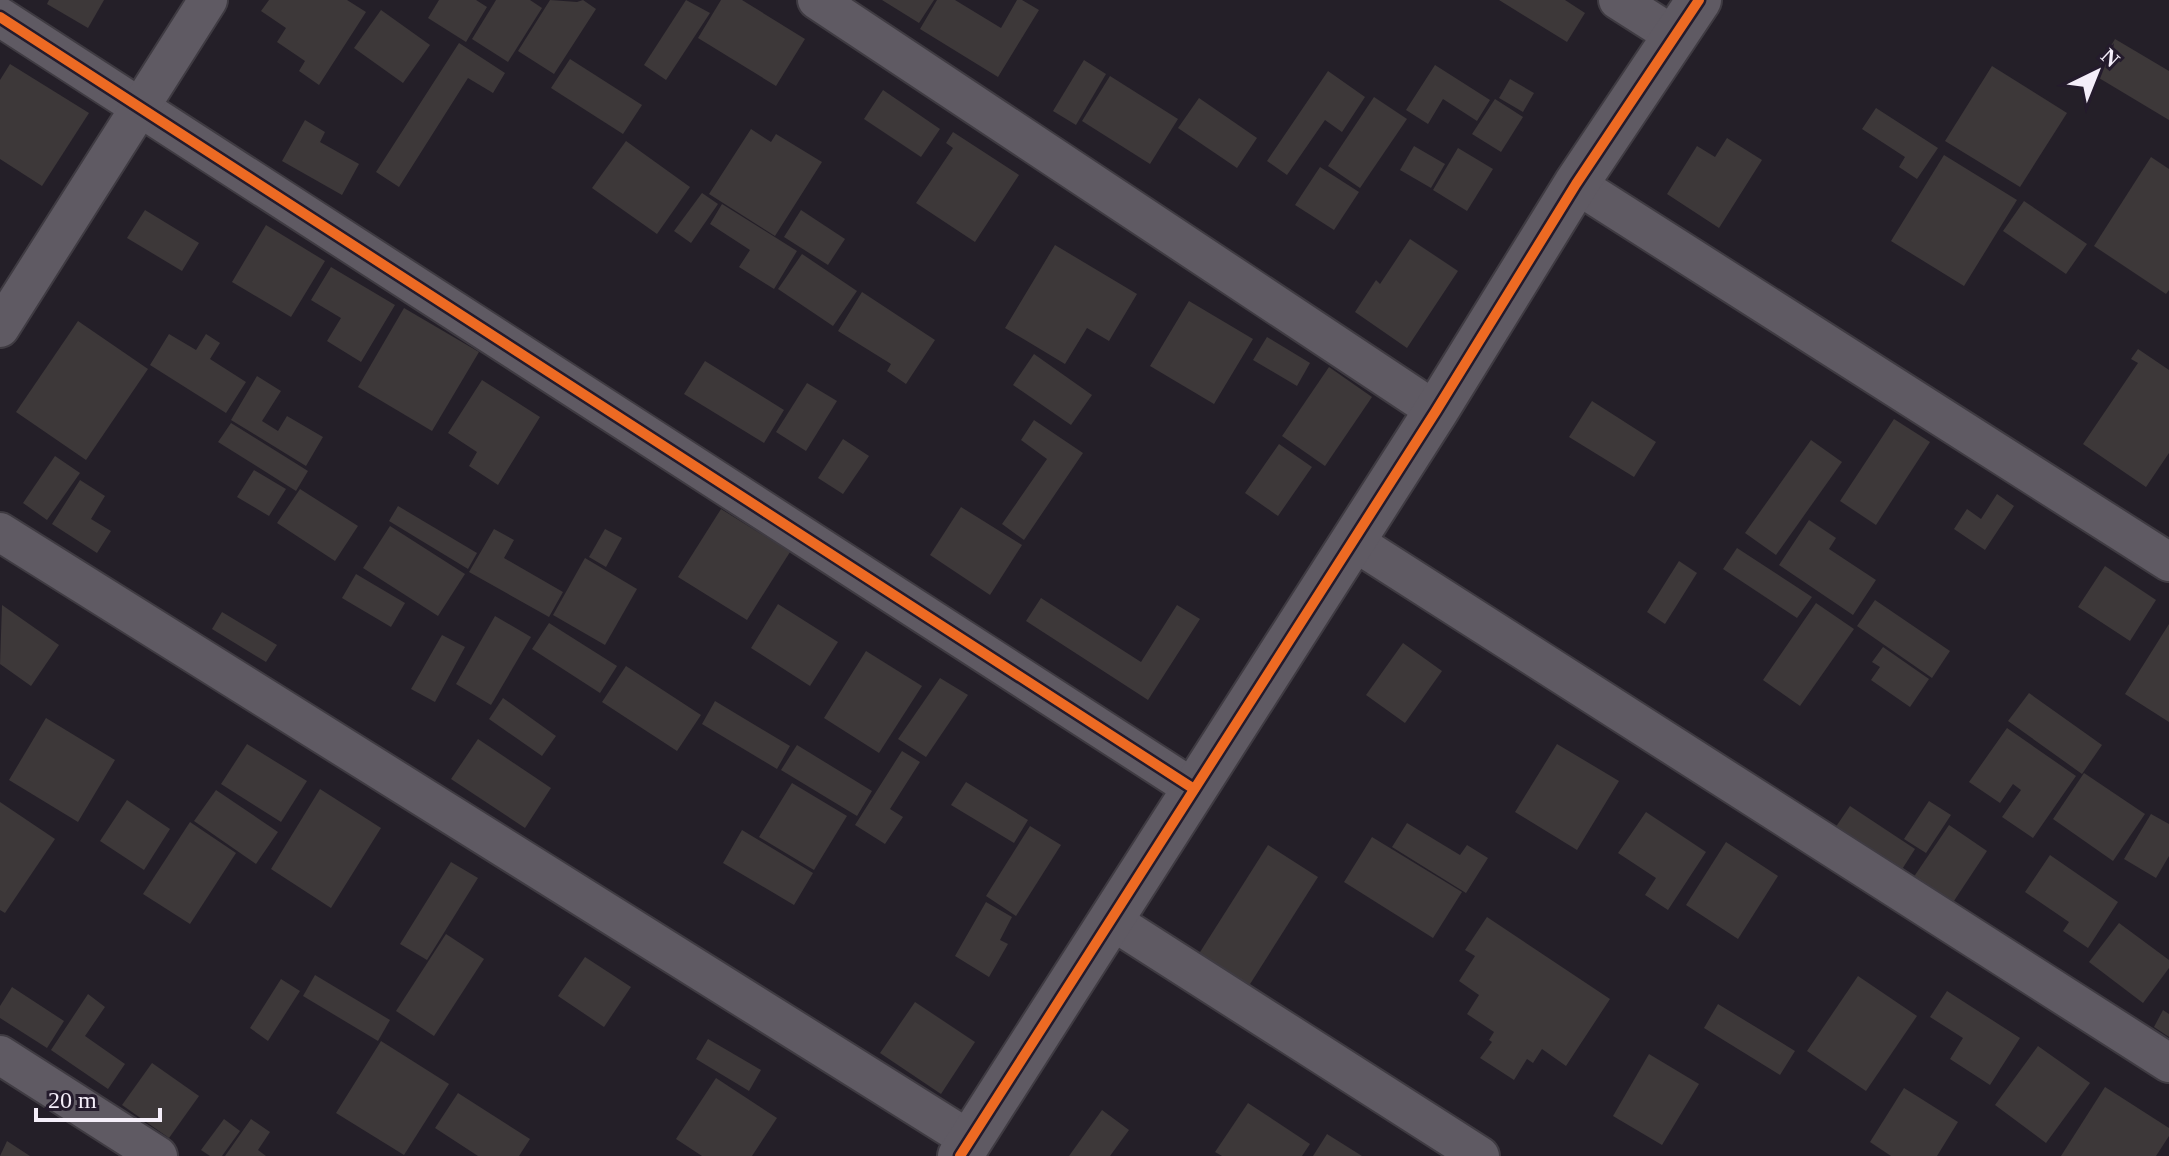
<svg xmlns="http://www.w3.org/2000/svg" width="2169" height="1156" viewBox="0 0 2169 1156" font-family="Georgia,serif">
	<rect width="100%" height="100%" fill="#241f28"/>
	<!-- building -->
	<g fill="#3d3839">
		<path d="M49,0H104L88,28L47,4Z"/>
		<path d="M269,0H347L366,12L319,85L299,71L305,61L277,42L286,28L261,11Z"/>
		<path d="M439,0H476L487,7L466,42L428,18Z"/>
		<path d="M496,0H530L542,8L508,62L472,39Z"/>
		<path d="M550,0L577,2L583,0L596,9L554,74L518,51Z"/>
		<path d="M686,0L710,13L666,80L644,65Z"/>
		<path d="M721,0H742L805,39L776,86L698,38Z"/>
		<path d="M882,0H934L919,23Z"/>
		<path d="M937,0H955L1001,28L1017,0H1022L1039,10L998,77L920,29Z"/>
		<path d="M1499,0H1565L1585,13L1567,42Z"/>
		<path d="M381,10L430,45L403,83L354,48Z"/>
		<path d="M2115,39L2169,71V120L2094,75Z"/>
		<path d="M459,43L505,73L493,93L468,78L399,187L376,172Z"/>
		<path d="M570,59L642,105L623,134L551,88Z"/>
		<path d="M1084,60L1106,74L1076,125L1053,111Z"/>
		<path d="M10,64L89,113L42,186L0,159V80Z"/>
		<path d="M1435,65L1490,100L1477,121L1443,99L1428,124L1406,110Z"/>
		<path d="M1992,66L2067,113L2020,187L1945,141Z"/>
		<path d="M1328,71L1365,97L1342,132L1325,120L1287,175L1267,161Z"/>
		<path d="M1110,76L1178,119L1150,164L1082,121Z"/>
		<path d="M1510,79L1534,93L1523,112L1499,98Z"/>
		<path d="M883,90L940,129L921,157L864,119Z"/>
		<path d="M1374,97L1407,119L1360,188L1328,166Z"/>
		<path d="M1199,98L1257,138L1237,168L1178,128Z"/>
		<path d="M1495,99L1523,117L1501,152L1472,134Z"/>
		<path d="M1876,108L1938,148L1917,179L1899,167L1905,157L1862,129Z"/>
		<path d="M305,120L325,132L320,142L359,164L342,195L282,161Z"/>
		<path d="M751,129L771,142L776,134L822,162L775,236L709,194Z"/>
		<path d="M953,132L1019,175L975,242L916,203L953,148L946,143Z"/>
		<path d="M1727,138L1762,160L1719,228L1667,194L1697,146L1715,157Z"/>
		<path d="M626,141L690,187L657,234L592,188Z"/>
		<path d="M1414,146L1445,164L1431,188L1400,170Z"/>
		<path d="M1458,148L1493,169L1467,211L1433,190Z"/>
		<path d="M1944,155L2017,200L1964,286L1891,241Z"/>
		<path d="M2151,157L2169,169V290L2166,294L2094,246Z"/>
		<path d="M1320,167L1359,192L1334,230L1295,205Z"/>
		<path d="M702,193L718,204L691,243L674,231Z"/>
		<path d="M2024,201L2087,244L2066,274L2003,231Z"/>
		<path d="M722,204L797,251L774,289L739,267L750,250L710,224Z"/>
		<path d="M145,210L199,243L182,271L127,238Z"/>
		<path d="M801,210L845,239L828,265L784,237Z"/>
		<path d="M266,225L325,261L291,317L232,282Z"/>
		<path d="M1410,239L1458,271L1407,348L1355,312L1376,280L1380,284Z"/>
		<path d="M1055,245L1137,294L1109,341L1087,328L1065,364L1005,328Z"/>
		<path d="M802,254L857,291L833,326L778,289Z"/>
		<path d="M331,267L395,305L361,362L327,341L341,318L311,300Z"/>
		<path d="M862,292L935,340L906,384L887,371L891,364L838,331Z"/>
		<path d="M1189,301L1253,339L1214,404L1150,366Z"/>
		<path d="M404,308L479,352L432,431L358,387Z"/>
		<path d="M78,321L148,369L86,460L16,412Z"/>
		<path d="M169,334L196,350L206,334L220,343L210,359L246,382L226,413L150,365Z"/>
		<path d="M1267,337L1310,363L1297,386L1253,360Z"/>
		<path d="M2138,349L2169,370V453L2146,487L2083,444L2138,363L2131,359Z"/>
		<path d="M1034,354L1092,395L1071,425L1013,385Z"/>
		<path d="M705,361L784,410L764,443L684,394Z"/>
		<path d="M1329,367L1372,397L1325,466L1282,436Z"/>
		<path d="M257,376L281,391L262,421L278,431L287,416L323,437L306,466L231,420Z"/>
		<path d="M482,380L540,417L498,485L469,466L477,452L448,433Z"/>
		<path d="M807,383L837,401L806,451L776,432Z"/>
		<path d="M1592,401L1656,442L1634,477L1569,437Z"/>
		<path d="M1894,419L1930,442L1876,525L1840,501Z"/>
		<path d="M1034,420L1083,453L1024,540L1002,524L1047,459L1021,440Z"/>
		<path d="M231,423L308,471L296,491L218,442Z"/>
		<path d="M843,439L869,456L843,494L818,478Z"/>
		<path d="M1811,440L1842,462L1776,555L1745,533Z"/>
		<path d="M1279,444L1312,467L1278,516L1245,493Z"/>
		<path d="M55,456L80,473L47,520L23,503Z"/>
		<path d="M254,470L286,489L269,516L237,497Z"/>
		<path d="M80,480L105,496L91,519L111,531L97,553L52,524Z"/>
		<path d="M300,489L358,526L335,561L277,523Z"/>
		<path d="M1997,494L2014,506L1985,550L1954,529L1967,509L1981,519Z"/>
		<path d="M398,506L477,553L468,569L389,521Z"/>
		<path d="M961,507L1022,545L990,595L930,555Z"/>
		<path d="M721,509L790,552L747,620L678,577Z"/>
		<path d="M1809,520L1836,538L1829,549L1876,580L1853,615L1779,565Z"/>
		<path d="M390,526L465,574L438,616L363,568Z"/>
		<path d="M494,529L514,540L504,558L563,592L549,617L469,572Z"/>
		<path d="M605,529L622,538L606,567L589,557Z"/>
		<path d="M1737,548L1812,597L1797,618L1723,569Z"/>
		<path d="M585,558L637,589L605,645L553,615Z"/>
		<path d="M1679,561L1697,573L1665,624L1647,612Z"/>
		<path d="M2105,566L2156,600L2130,641L2078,607Z"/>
		<path d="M356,574L405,603L391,627L342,598Z"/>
		<path d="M1041,598L1141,662L1177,605L1200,619L1148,700L1026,621Z"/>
		<path d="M1875,600L1950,651L1932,678L1857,626Z"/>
		<path d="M1816,603L1854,629L1800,706L1763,680Z"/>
		<path d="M778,604L838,642L810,686L751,648Z"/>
		<path d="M2,605L59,645L31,686L0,664Z"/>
		<path d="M222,612L277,645L266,662L212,629Z"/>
		<path d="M495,616L531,637L491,705L456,684Z"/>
		<path d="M549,623L617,666L600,693L532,649Z"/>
		<path d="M2169,624V722L2125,694Z"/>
		<path d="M442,635L465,647L435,702L411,689Z"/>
		<path d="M1403,643L1442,671L1405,723L1366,695Z"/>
		<path d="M1883,647L1929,679L1910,707L1871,680L1880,667L1872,662Z"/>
		<path d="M866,651L922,686L879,753L824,718Z"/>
		<path d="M626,666L701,715L677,751L602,702Z"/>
		<path d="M940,678L968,695L926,757L898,739Z"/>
		<path d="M2029,693L2102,745L2082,774L2008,721Z"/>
		<path d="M503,698L556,736L542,756L489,719Z"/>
		<path d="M715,701L790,746L777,769L702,724Z"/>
		<path d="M46,718L115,760L78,822L9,780Z"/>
		<path d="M2007,728L2076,776L2033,838L2002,817L2021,790L2013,784L2000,803L1969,782Z"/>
		<path d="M478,739L551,788L525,828L451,779Z"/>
		<path d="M247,744L307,781L281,822L221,784Z"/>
		<path d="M1557,744L1619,781L1577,850L1515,812Z"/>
		<path d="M797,745L872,791L857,816L781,770Z"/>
		<path d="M902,751L920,762L890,809L903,817L885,844L855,825Z"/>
		<path d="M2084,773L2145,814L2113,861L2053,819Z"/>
		<path d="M966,782L1028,820L1014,843L951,805Z"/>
		<path d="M792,783L847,816L814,870L759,837Z"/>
		<path d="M320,789L381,828L331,908L271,869Z"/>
		<path d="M216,790L278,832L256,864L194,821Z"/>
		<path d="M127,800L170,829L144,870L100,841Z"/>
		<path d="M1929,801L1951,815L1926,853L1904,839Z"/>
		<path d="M0,802L55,839L5,913L0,910Z"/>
		<path d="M1850,806L1915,849L1899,874L1833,831Z"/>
		<path d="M1646,812L1706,852L1668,910L1645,895L1656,878L1618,853Z"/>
		<path d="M2151,814L2169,824V856L2156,878L2124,859Z"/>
		<path d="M190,822L236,853L190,924L143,894Z"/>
		<path d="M1407,823L1460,855L1467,845L1488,858L1466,893L1392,847Z"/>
		<path d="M1949,825L1987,851L1948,910L1909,884Z"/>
		<path d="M1030,826L1061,845L1016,916L986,896Z"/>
		<path d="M742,830L813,873L794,905L723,863Z"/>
		<path d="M1372,837L1462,892L1433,938L1344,882Z"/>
		<path d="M1726,842L1778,876L1738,939L1686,905Z"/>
		<path d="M1268,845L1318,877L1245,992L1195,960Z"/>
		<path d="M2050,855L2118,902L2088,948L2063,931L2069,922L2025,892Z"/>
		<path d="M451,862L478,878L427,960L400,944Z"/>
		<path d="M986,902L1012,917L1000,940L1008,944L989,977L955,956Z"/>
		<path d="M1487,917L1610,999L1566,1066L1542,1049L1533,1063L1527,1059L1514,1080L1480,1058L1492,1042L1489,1040L1494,1032L1467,1014L1479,995L1459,981L1475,956L1465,950Z"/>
		<path d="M2119,923L2169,960V968L2143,1003L2089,962Z"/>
		<path d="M446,934L484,959L434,1036L396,1011Z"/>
		<path d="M585,957L631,987L604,1027L558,996Z"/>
		<path d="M315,975L390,1020L378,1041L303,996Z"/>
		<path d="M1858,976L1917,1016L1866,1091L1807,1051Z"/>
		<path d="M281,979L300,991L268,1041L250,1028Z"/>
		<path d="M12,987L64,1021L47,1048L0,1018V1006Z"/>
		<path d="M1947,991L2020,1038L1990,1085L1950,1059L1963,1038L1930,1017Z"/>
		<path d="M88,994L105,1007L85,1036L125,1064L108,1089L51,1050Z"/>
		<path d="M915,1002L975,1042L941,1094L880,1053Z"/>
		<path d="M1718,1004L1795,1051L1780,1075L1704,1028Z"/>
		<path d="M2163,1010L2169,1014V1037L2154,1027Z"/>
		<path d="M708,1039L761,1070L749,1091L696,1059Z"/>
		<path d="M381,1041L449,1084L404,1155L336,1113Z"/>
		<path d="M2038,1046L2090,1083L2046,1143L1995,1105Z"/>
		<path d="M1649,1054L1699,1084L1662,1145L1613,1116Z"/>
		<path d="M152,1063L199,1096L169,1138L122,1105Z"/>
		<path d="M716,1078L777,1118L752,1156H702L676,1139Z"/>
		<path d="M2105,1087L2169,1128V1136L2156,1156H2061Z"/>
		<path d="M1904,1088L1958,1122L1937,1156H1891L1870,1142Z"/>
		<path d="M458,1093L530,1139L519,1156H478L435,1128Z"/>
		<path d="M1248,1103L1310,1144L1302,1156H1222L1215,1152Z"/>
		<path d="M1102,1110L1129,1130L1110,1156H1069Z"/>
		<path d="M224,1119L240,1131L222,1156H210L201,1150Z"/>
		<path d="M251,1119L270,1132L258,1150L266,1156H225Z"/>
		<path d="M1327,1134L1362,1156H1313Z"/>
		<path d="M7,1141L30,1156H0Z"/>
	</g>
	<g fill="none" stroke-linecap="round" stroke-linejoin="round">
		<defs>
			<g id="street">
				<path d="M817,0L1436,411"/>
				<path d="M1618,0L1676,37"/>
				<path d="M0,17L1194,789"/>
				<path d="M1576,184L2169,562"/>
				<path d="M0,328L208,0"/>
				<path d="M0,532L970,1140"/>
				<path d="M1353,541L2169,1063"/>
				<path d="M1111,920L1480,1156"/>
				<path d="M0,1055L158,1156"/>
			</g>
			<path id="secondary" d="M960,1156L1436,411L1576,184L1699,0"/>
		</defs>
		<!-- street casing -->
		<use href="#street" stroke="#3f3b42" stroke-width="42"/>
		<!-- secondary casing -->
		<use href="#secondary" stroke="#3f3b42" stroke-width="48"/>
		<!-- street -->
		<use href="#street" stroke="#5f5a63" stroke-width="38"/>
		<!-- secondary -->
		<use href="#secondary" stroke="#5f5a63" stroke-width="44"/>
		<defs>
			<g id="cycleway">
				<path d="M0,17L1194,789"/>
				<path d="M960,1156L1436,411L1576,184L1699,0"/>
			</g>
		</defs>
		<!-- cycleway casing -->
		<use href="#cycleway" stroke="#241b2c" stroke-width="15"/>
		<!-- cycleway -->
		<use href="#cycleway" stroke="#ed6a23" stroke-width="10"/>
	</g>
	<!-- north arrow -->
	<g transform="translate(2097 72) rotate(43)" stroke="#241b2c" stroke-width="6" paint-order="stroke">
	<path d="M0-6L14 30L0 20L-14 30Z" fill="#f4eef9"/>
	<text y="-12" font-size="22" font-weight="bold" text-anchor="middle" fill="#f4eef9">N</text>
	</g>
	<!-- scale -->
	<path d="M36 1108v12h124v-12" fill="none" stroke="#f4eef9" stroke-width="4"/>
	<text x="48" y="1108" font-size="24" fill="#f4eef9" stroke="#241b2c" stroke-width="6" paint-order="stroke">20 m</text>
</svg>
